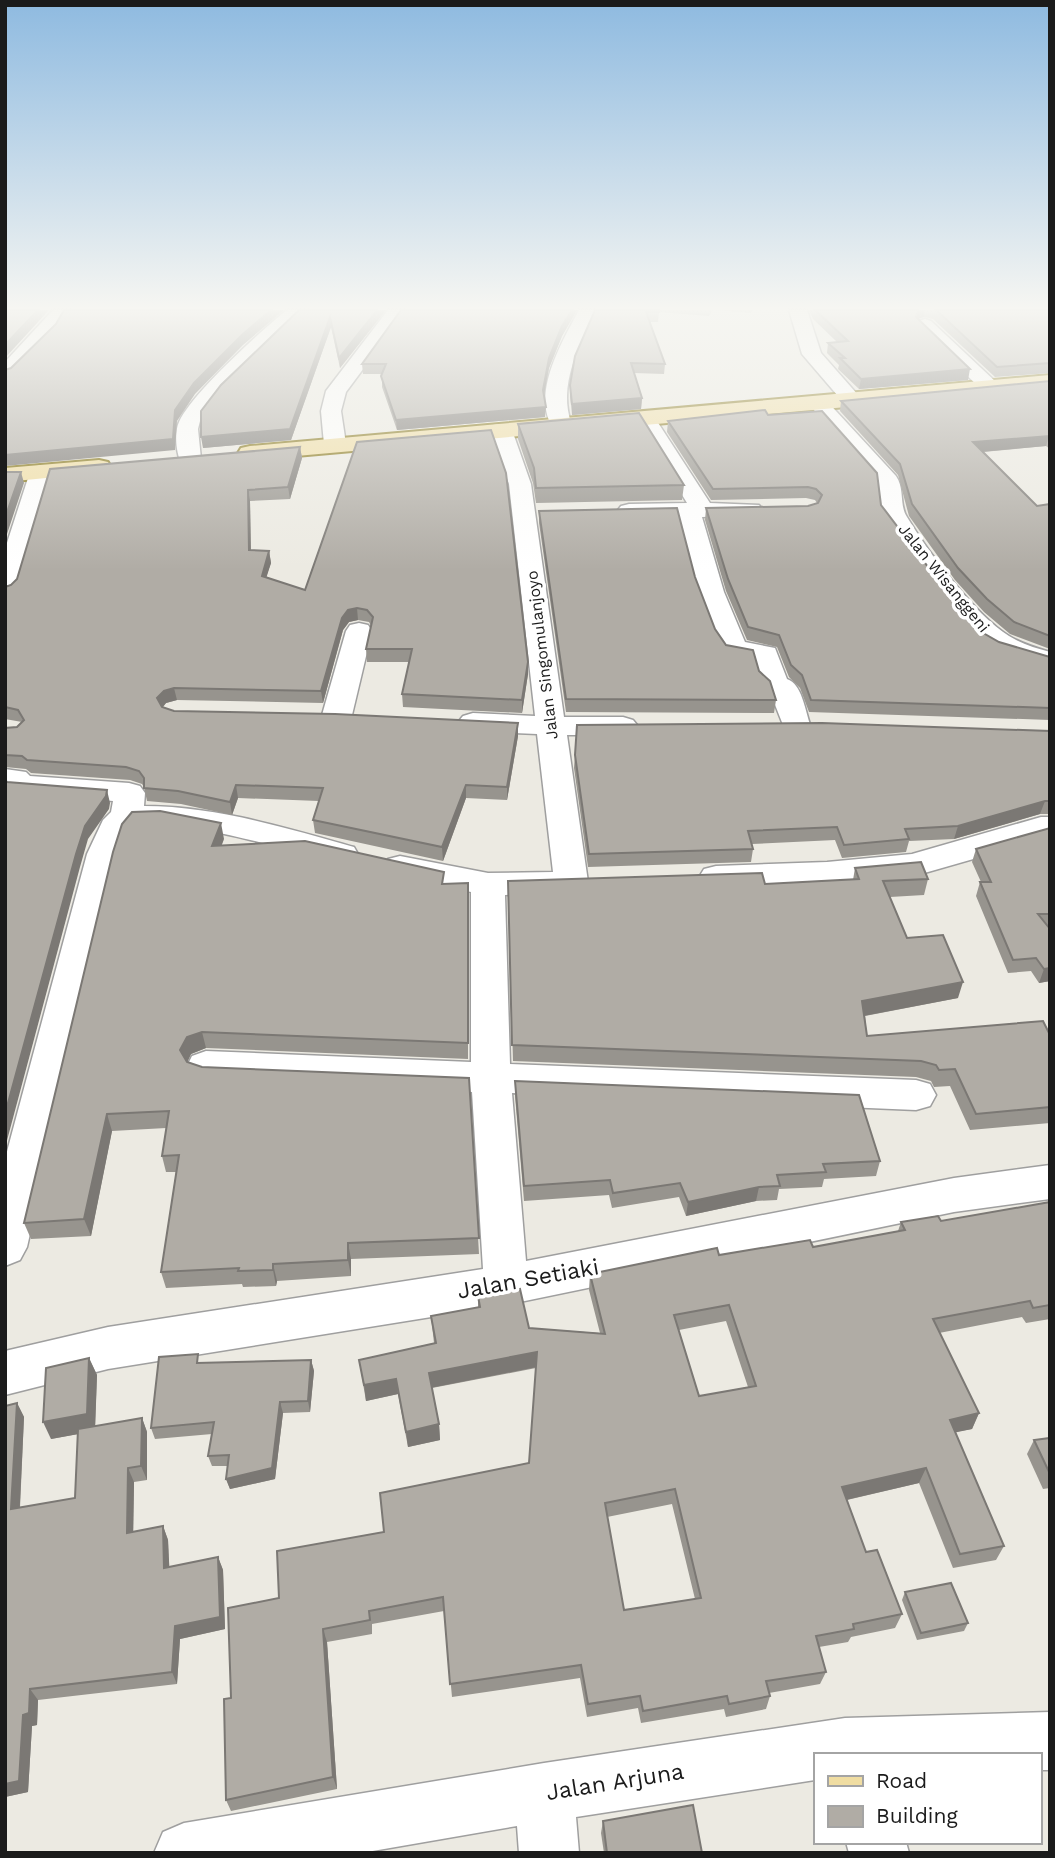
<svg xmlns="http://www.w3.org/2000/svg" width="1055" height="1858" viewBox="0 0 1055 1858" font-family="'Work Sans',sans-serif">
	<rect width="100%" height="100%" fill="#eceae2"/>
	<g fill="none" stroke-linecap="round" stroke-linejoin="round">
		<defs>
			<g id="street">
				<path d="M53,310H71L56,332L12,377L5,379V362Z"/>
				<path d="M287,310H308L221,394L200,421L198,429L201,459L198,464H182C176,455 174,432 179,422C191,394 262,330 287,310Z"/>
				<path d="M388,310H407L346,392L341,411L346,444L343,449H327L324,444L321,411L326,391Z"/>
				<path d="M579,310H597C579,345 557,386 572,425L568,429H554C530,395 562,342 579,310Z"/>
				<path d="M789,310H807L821,353L858,395L861,399L858,403H844L802,354Z"/>
				<path d="M925,319L931,321L997,383L1000,387L997,391H983L919,329L916,325L919,321Z"/>
				<path d="M817,396L824,398L896,476C905,489 899,505 907,517C928,552 975,615 1009,636C1022,644 1036,648 1050,652V668L997,652L984,644L959,619L881,515L877,483L807,402L810,398Z"/>
				<path d="M646,413L653,415L710,503L759,505L763,510L759,515L702,517L724,592L745,642L775,648L787,679C802,684 805,710 810,724L805,730L795,733L785,730L770,692C757,688 757,672 753,660L725,655C700,618 690,561 678,518L621,516L617,511L621,506L629,504L687,503L636,419L639,415Z"/>
				<path d="M501,424L509,425L512,430L531,484L564,717H623L633,720L638,726L633,732L623,735H567L588,882L583,890L571,893L505,895L510,1064L916,1080L930,1084L936,1095L930,1106L916,1110L512,1093L526,1261L954,1178L1050,1165V1199L954,1212L506,1305L108,1369L5,1395V1351L108,1327L483,1269L472,1092L206,1081L192,1076L187,1066L192,1056L206,1051L471,1062V892L388,875L383,867L388,859L400,856L488,873L553,872L537,734L473,731L463,728L458,722L463,716L473,713L535,716L509,484L490,430L493,425Z"/>
				<path d="M41,465L49,467L52,472L18,590L14,595L5,598V549L30,472L33,467Z"/>
				<path d="M359,623L368,625L372,631L352,715L347,721L337,724L327,721L322,715L346,631L350,625Z"/>
				<path d="M5,769L26,772L30,776L129,783L140,786L145,793L144,806C215,806 286,828 354,847L358,854L354,861L342,865C291,851 181,816 132,827L119,854L82,1004L27,1247L20,1260L5,1266V1159L87,854L103,820L111,812L113,801L11,792L5,787Z"/>
				<path d="M1041,817H1050V837L914,876L827,884L716,888L704,885L699,877L704,869L716,866L827,862L912,854Z"/>
				<path d="M1050,1712V1770H1039V1755H815V1780L576,1817L579,1853H519L517,1826L361,1853H154L163,1832L184,1823L544,1763L845,1718Z"/>
				<path d="M846,1842H906L909,1853H849Z"/>
			</g>
			<g id="primary">
				<path d="M1050,375V389L250,460L241,458L238,453L241,448L250,446Z"/>
				<path d="M99,460L108,462L111,467L108,472L5,482V468Z"/>
			</g>
		</defs>
		<!-- street casing -->
		<use href="#street" stroke="#9f9f9f" stroke-width="3"/>
		<!-- primary casing -->
		<use href="#primary" stroke="#827110" stroke-width="4"/>
		<!-- street -->
		<use href="#street" fill="#fff" fill-rule="evenodd"/>
		<!-- primary -->
		<use href="#primary" fill="#f0dda2" fill-rule="evenodd"/>
	</g>
	<!-- wall -->
	<g fill="#97948e" fill-rule="evenodd">
		<path d="M299,310H386L340,368L331,327L291,440L203,448Z"/>
		<path d="M401,310H577L562,336L549,368L544,395L545,417L397,430L382,387V374H363L362,364Z"/>
		<path d="M595,310H712L709,316L659,312L658,322H650L665,364L664,374L634,373L642,398L641,409L572,415L570,396V385Z"/>
		<path d="M717,310H753L751,313Z"/>
		<path d="M809,310H1050V373L995,377L933,319L924,317L918,319L968,380L859,389L838,369L839,365L827,353L828,343L837,342L813,319Z"/>
		<path d="M1050,381V449L1046,446L983,452L1037,506L1050,504V649L1010,634L984,612L955,580L909,516L898,475L840,411L841,401Z"/>
		<path d="M768,415L881,505L960,609L985,634L999,642L1050,657V720L809,712L800,688L789,677L777,647L747,640L726,591L705,520L706,508L808,506L817,503L815,500L806,498L711,500L667,432L668,421Z"/>
		<path d="M518,424L684,485L682,500L536,503L533,483L518,439Z"/>
		<path d="M357,442L528,674L522,713L403,707L402,694L409,662H367L366,649L371,626L369,622L358,620L349,622L343,630L323,703L177,700L166,703L163,707L174,711L518,736L507,800L466,798L443,861L315,833L313,820L319,801L238,798L232,815L181,804L147,801L144,787L142,784L130,780L31,773L26,769L5,767V728L17,727L22,722L5,719V587L300,447L302,458L290,499L250,501L251,550L269,551L271,563L266,577L305,590Z"/>
		<path d="M539,511L695,577L715,629L726,645L759,671L776,700L774,713L566,712L539,523Z"/>
		<path d="M1050,731V814H1040L954,839L909,841L906,852L842,858L835,840L752,844L753,849L751,862L588,867L574,768L575,755Z"/>
		<path d="M1050,828V927H1048L1050,929V981L1039,983L1031,971L1008,973L976,896L980,882H981L972,862L976,849Z"/>
		<path d="M224,839L221,846L445,884L468,899V1059L206,1048L191,1054L187,1062L202,1067L469,1078L479,1254L351,1259V1276L277,1281L276,1286L243,1287L242,1284L166,1288L161,1272L176,1172H166L162,1156L166,1128L112,1131L91,1236L31,1239L24,1223Z"/>
		<path d="M855,868L928,879L924,895L890,897L907,938L958,998L865,1016L867,1036L1050,1035V1123L970,1130L950,1086L934,1087L931,1081L916,1077L513,1061L508,881L765,884L853,880Z"/>
		<path d="M515,1081L880,1161L876,1176L824,1179L822,1187L779,1189L777,1200L756,1201L686,1216L679,1197L612,1208L609,1195L524,1201L515,1096Z"/>
		<path d="M1050,1202V1319L1026,1323L1022,1317L939,1333L979,1413L972,1429L955,1432L1004,1546L996,1560L953,1568L919,1483L847,1500L866,1552L902,1614L895,1628L851,1637L848,1642L819,1647L826,1672L820,1684L769,1693L770,1696L766,1709L726,1717L724,1709L641,1723L638,1708L587,1717L580,1678L452,1697L444,1611L372,1624V1634L327,1642L337,1789L231,1811L226,1800L231,1698L279,1598L384,1532L529,1463L536,1368L432,1388L439,1424L440,1440L408,1447L398,1394L366,1401L359,1360L434,1343L431,1316L478,1307V1296L529,1328L600,1333L589,1290L590,1274L719,1255L813,1247L898,1231L901,1222L941,1221ZM726,1321L748,1387L699,1396L679,1330ZM672,1504L695,1599L624,1610L607,1517Z"/>
		<path d="M89,1358L97,1375L95,1426L142,1418L147,1432V1480L134,1482L133,1532L163,1526L168,1540L169,1567L218,1557L223,1570L225,1629L180,1639L177,1684L38,1700L37,1725L32,1726L28,1792L5,1797L17,1403L24,1417L20,1508L75,1498L78,1434L51,1439Z"/>
		<path d="M311,1360L314,1371L310,1412L283,1413L275,1479L230,1489L226,1479L228,1466H212L208,1456L212,1434L155,1439L151,1428L201,1363Z"/>
		<path d="M1050,1438V1488L1043,1489L1027,1454L1034,1440Z"/>
		<path d="M905,1592L968,1623L964,1631L917,1640L902,1600Z"/>
		<path d="M603,1821L702,1853H604L601,1833Z"/>
	</g>
	<!-- shaded-wall -->
	<g fill="#7b7874">
		<path d="M38,310H49L5,358V345Z"/>
		<path d="M271,310H284L243,345L195,394L177,421L175,450L5,466V455L175,410L194,383L242,335Z"/>
		<path d="M377,310H386L340,368L339,358Z"/>
		<path d="M572,310H577L562,336L549,368L543,400V390L549,358L562,326Z"/>
		<path d="M918,310H925L924,317L917,319L916,317Z"/>
		<path d="M330,317L331,327L291,440L203,448L201,437Z"/>
		<path d="M970,369L968,380L859,389L861,379Z"/>
		<path d="M642,398L641,409L572,415V404Z"/>
		<path d="M546,407L545,417L397,430L396,420Z"/>
		<path d="M1049,435L1046,446L970,453L973,442Z"/>
		<path d="M300,447L302,458L290,499L288,487Z"/>
		<path d="M21,472L24,483L5,540V518Z"/>
		<path d="M248,490L250,501L251,562L249,550Z"/>
		<path d="M269,551L271,563L263,588L262,576Z"/>
		<path d="M357,608L358,620L349,622L343,630L323,703L321,691L342,618L348,610Z"/>
		<path d="M528,662V674L522,713V700Z"/>
		<path d="M174,688L177,700L166,703L160,710L157,698L164,691Z"/>
		<path d="M518,723V736L507,800V787Z"/>
		<path d="M236,785L238,798L232,815L230,802Z"/>
		<path d="M466,785V798L443,861L442,847Z"/>
		<path d="M107,790L110,803L109,809L88,839L80,867L5,1148V1114L76,854L85,826Z"/>
		<path d="M1045,801L1040,814L954,839L958,826Z"/>
		<path d="M221,823L224,839L215,863L212,846Z"/>
		<path d="M1050,968V981L1039,983L1044,969Z"/>
		<path d="M963,982L958,998L858,1017L862,1001Z"/>
		<path d="M202,1032L206,1048L191,1054L185,1067L180,1050L187,1037Z"/>
		<path d="M107,1114L112,1131L91,1236L84,1219Z"/>
		<path d="M759,1187L756,1201L686,1216L688,1202Z"/>
		<path d="M348,1243L351,1259V1276L348,1260Z"/>
		<path d="M273,1264L277,1281L276,1286L273,1270Z"/>
		<path d="M537,1352V1367L430,1388L429,1373Z"/>
		<path d="M89,1358L97,1375L95,1431L51,1439L43,1422Z"/>
		<path d="M311,1360L314,1371L310,1412L308,1401Z"/>
		<path d="M396,1379L398,1394L366,1401L364,1385Z"/>
		<path d="M280,1402L283,1413L275,1479L230,1489L226,1479Z"/>
		<path d="M17,1403L24,1417L19,1523L11,1509Z"/>
		<path d="M979,1413L972,1429L943,1435L950,1420Z"/>
		<path d="M142,1418L147,1432V1480L141,1466Z"/>
		<path d="M439,1424L440,1440L408,1447L406,1432Z"/>
		<path d="M128,1468L134,1482L133,1546L127,1533Z"/>
		<path d="M926,1468L919,1483L837,1502L842,1487Z"/>
		<path d="M163,1526L168,1540L170,1581L164,1568Z"/>
		<path d="M218,1557L223,1570L225,1629L180,1639L177,1684L172,1672L175,1626Z"/>
		<path d="M323,1629L327,1642L337,1789L333,1777Z"/>
		<path d="M30,1689L38,1700L37,1725L32,1726L28,1792L5,1797V1784Z"/>
	</g>
	<!-- building -->
	<g fill="#b0aca5" stroke="#7b7874" stroke-width="2" fill-rule="evenodd">
		<path d="M5,310H38L5,345Z"/>
		<path d="M64,310H271L242,335L194,383L175,410L173,439L5,455V370L11,368L56,324Z"/>
		<path d="M299,310H377L339,358L330,317L290,429L201,437V411L221,385Z"/>
		<path d="M401,310H572L562,326L549,358L543,390L546,407L396,420L381,376L386,364H362Z"/>
		<path d="M595,310H659V312H646L665,364L631,363L642,398L572,404L570,385L575,356Z"/>
		<path d="M815,310H918L916,317L970,369L861,379L840,358H845L828,343L848,341Z"/>
		<path d="M936,310H1050V363L997,367Z"/>
		<path d="M1050,381V436L973,442L1037,506L1050,504V636L1014,622L987,599L958,568L912,504L900,464L841,401Z"/>
		<path d="M765,410L768,415L822,411L877,473L881,505L960,609L985,634L999,642L1050,657V708L811,700L802,675L791,665L779,635L748,627L728,579L706,508L808,506L818,503L822,495L816,489L808,487L713,489L668,421Z"/>
		<path d="M639,413L684,485L536,488L534,468L518,424Z"/>
		<path d="M491,430L506,473L528,662L522,700L402,694L412,649H366L373,617L367,610L357,608L348,610L342,618L321,691L174,688L164,691L157,698L162,707L174,711L335,714L518,723L507,787L466,785L442,847L313,820L323,788L236,785L230,802L178,791L144,788V778L139,771L126,767L27,760L22,756L5,755V728L17,727L24,720L18,710L5,707V587L11,585L17,579L50,469L300,447L288,487L248,490L249,550L269,551L262,576L305,590L357,442Z"/>
		<path d="M5,472H21L5,518Z"/>
		<path d="M677,508L695,577L715,629L726,645L753,650L759,671L770,681L776,700L566,699L539,511Z"/>
		<path d="M822,723L1050,731V801H1045L958,826L905,829L909,839L844,845L837,827L748,831L753,849L589,854L575,755L577,725Z"/>
		<path d="M5,780L7,782L107,790L106,796L85,826L76,854L5,1114Z"/>
		<path d="M160,811L221,823L212,846L305,841L444,872L442,884L468,883V1043L202,1032L187,1037L180,1050L187,1062L202,1067L469,1078L479,1238L348,1243V1260L273,1264V1270L238,1271L239,1268L161,1272L179,1155L162,1156L169,1111L107,1114L84,1219L24,1223L113,852L122,824L132,812Z"/>
		<path d="M1050,828V914H1038L1050,929V968L1044,969L1036,958L1013,960L980,882H991L976,849Z"/>
		<path d="M921,862L928,879L883,881L907,938L943,935L963,982L862,1001L867,1036L1043,1021L1050,1035V1107L976,1114L955,1069L939,1070L936,1065L921,1061L512,1045L508,881L762,873L765,884L859,879L855,868Z"/>
		<path d="M515,1081L859,1095L880,1161L823,1164L826,1172L777,1175L780,1186L759,1187L688,1202L680,1183L613,1193L610,1180L524,1186Z"/>
		<path d="M1050,1202V1305L1033,1308L1030,1301L933,1319L979,1413L950,1420L1004,1546L960,1554L926,1468L842,1487L866,1552L877,1550L902,1614L853,1624L854,1629L816,1636L826,1672L766,1681L770,1696L729,1704L727,1696L643,1711L640,1696L588,1704L581,1665L450,1684L443,1597L369,1611L370,1620L323,1629L333,1777L226,1800L224,1699L231,1698L228,1608L279,1598L277,1551L384,1532L380,1493L529,1463L537,1352L429,1373L439,1424L406,1432L396,1379L364,1385L359,1360L436,1343L431,1316L480,1307L478,1296L520,1289L529,1328L605,1334L590,1274L717,1248L719,1255L810,1240L813,1247L905,1230L901,1222L938,1216L941,1221ZM729,1305L756,1386L699,1396L674,1315ZM675,1489L701,1598L624,1610L605,1503Z"/>
		<path d="M198,1354L197,1363L311,1360L308,1401L280,1402L272,1468L226,1479L229,1455L208,1456L214,1422L151,1428L159,1357Z"/>
		<path d="M89,1358L87,1414L43,1422L46,1368Z"/>
		<path d="M17,1403L11,1509L75,1498L78,1429L142,1418L141,1466L128,1468L127,1533L163,1526L164,1568L218,1557L220,1617L175,1626L172,1672L30,1689L29,1713L23,1715L19,1781L5,1784V1406Z"/>
		<path d="M1050,1438V1474L1034,1440Z"/>
		<path d="M951,1583L968,1623L921,1633L905,1592Z"/>
		<path d="M693,1805L702,1853H607L603,1821Z"/>
	</g>
	<!-- sky -->
	<linearGradient id="sky" x2="0" y2="1"><stop stop-color="#8ebae0"/><stop offset="0.54" stop-color="#f6f6f2"/><stop offset="1" stop-color="#f6f6f2" stop-opacity="0"/></linearGradient>
	<rect width="1055" height="570" fill="url(#sky)"/>
	<g text-anchor="middle" dominant-baseline="central" stroke-width="7" stroke-linejoin="round" paint-order="stroke">
		<!-- far-street labels -->
		<g font-size="16" fill="#1b1b1b" stroke="#fff">
			<text transform="translate(944 578) rotate(51)">Jalan Wisanggeni</text>
			<text transform="translate(542 655) rotate(-97)">Jalan Singomulanjoyo</text>
		</g>
		<!-- near-street labels -->
		<g font-size="23" fill="#1b1b1b" stroke="#fff">
			<text transform="translate(528 1279) rotate(-10)">Jalan Setiaki</text>
			<text transform="translate(615 1782) rotate(-9)">Jalan Arjuna</text>
		</g>
	</g>
	<!-- border -->
	<rect width="1055" height="1858" fill="none" stroke="#1b1b1b" stroke-width="14"/>
	<!-- legend -->
	<rect x="814" y="1753" width="228" height="91" fill="#ffffff" stroke="#a4a4a4" stroke-width="2"/>
	<rect x="828" y="1776" width="35" height="10" fill="#f0dda2" stroke="#a4a4a4" stroke-width="2"/>
	<text x="876" y="1788" font-size="21" fill="#1b1b1b">Road</text>
	<rect x="828" y="1806" width="35" height="21" fill="#b0aca5" stroke="#a4a4a4" stroke-width="2"/>
	<text x="876" y="1823" font-size="21" fill="#1b1b1b">Building</text>
</svg>
